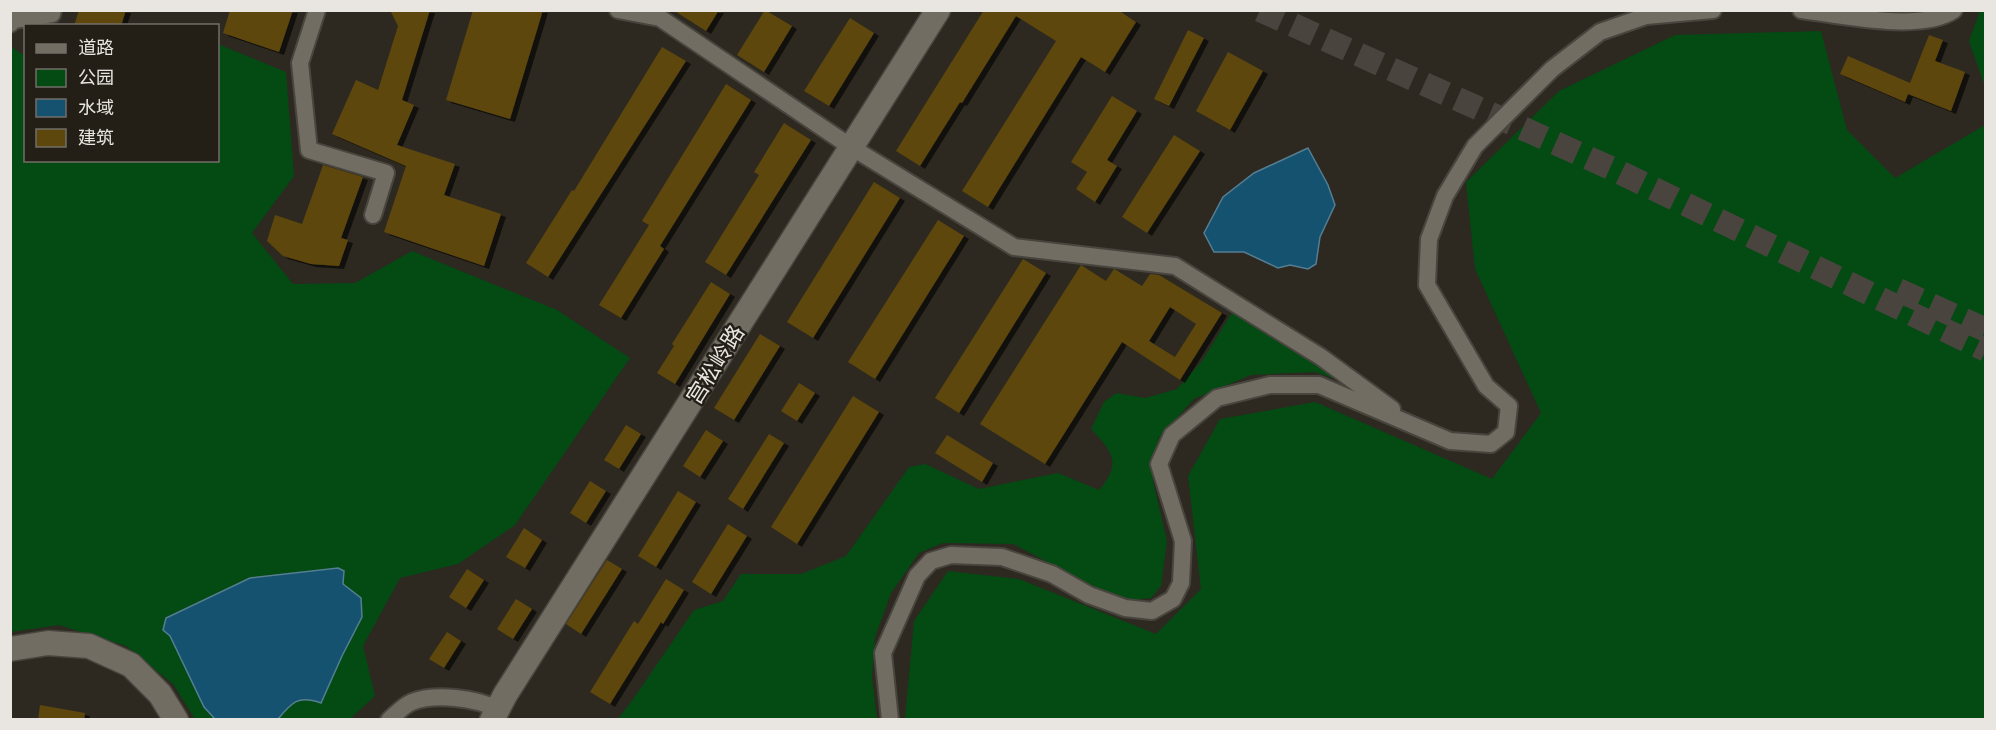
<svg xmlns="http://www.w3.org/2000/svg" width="1996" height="730" viewBox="0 0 1996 730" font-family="'Exo 2','Noto Sans SC',sans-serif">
	<defs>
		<filter id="shadow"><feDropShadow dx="5" dy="3" stdDeviation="0" flood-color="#0009"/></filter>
	</defs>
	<rect width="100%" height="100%" fill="#2d2921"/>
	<!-- green -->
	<g fill="#034a13">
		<path d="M1980,11H1985V87L1969,41Z"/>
		<path d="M1821,31L1847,130L1895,178L1985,125V719H905L914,621L948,571L1019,579L1156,634L1201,589L1188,476L1220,419L1315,402L1492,479L1541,413L1475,269L1466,182L1559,91L1675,35Z"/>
		<path d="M218,44L286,72L294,176L252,233L293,284L355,283L412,251L557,310L630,358L515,525L458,564L400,578L363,646L375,696L350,719H195L173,684L126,646L59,625L11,632L10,46L25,56L26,160H218Z"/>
		<path d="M1233,311L1356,386L1315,372L1251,375L1194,399L1158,439L1153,481L1167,541L1161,586L1151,598L1122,601L1013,544L943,543L919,553L891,593L875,637L872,677L877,719L617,720L631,702L694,610L723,601L741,574H801L846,556L909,467L925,464L979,489L1058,473L1099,490C1122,463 1113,452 1091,429L1104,402L1116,393L1145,398L1177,389L1202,361Z"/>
	</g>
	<!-- water -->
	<g fill="#155270" stroke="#557e92" stroke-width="1.5">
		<path d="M1308,148L1328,185L1335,205L1320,237L1316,264L1308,269L1290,265L1278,268L1244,252H1214L1204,233L1223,197L1254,173Z"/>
		<path d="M338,568L344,571L343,584L361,598L362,617L342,656L321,703C298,695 292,702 278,719H215L204,707L170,636L163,630L166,618L250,578Z"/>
	</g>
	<!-- building -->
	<g fill="#5d470c" fill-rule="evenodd" filter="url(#shadow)">
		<path d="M79,10H126L121,26H74Z"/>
		<path d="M230,10H293L279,52L223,33Z"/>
		<path d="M390,10H430L402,100L414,105L397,145L455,164L444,195L501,214L484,266L384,232L406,166L332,134L356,80L378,90L398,26Z"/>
		<path d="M473,10H543L510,119L446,100Z"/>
		<path d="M673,10H719L706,31Z"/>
		<path d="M765,10L792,26L764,72L737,55Z"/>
		<path d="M984,10H1118L1136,22L1105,72L1081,57L988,207L962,191L1056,41L1016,16L962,103L960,102L920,166L896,151Z"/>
		<path d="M850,18L874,33L829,106L804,91Z"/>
		<path d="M1188,30L1204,38L1169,106L1154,99Z"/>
		<path d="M1929,35L1943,40L1935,61L1965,72L1951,111L1908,94L1905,102L1840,74L1848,56L1910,83Z"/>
		<path d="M662,47L686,61L548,277L526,263L572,190L574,191Z"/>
		<path d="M1228,52L1263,71L1230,130L1196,111Z"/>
		<path d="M726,84L751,100L660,246L664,249L621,318L599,305L649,225L642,221Z"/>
		<path d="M1112,96L1137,111L1107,160L1117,166L1095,202L1076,189L1087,172L1071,162Z"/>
		<path d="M784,123L811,140L726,275L705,262L759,175L754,172Z"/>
		<path d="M1174,135L1200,151L1147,233L1122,217Z"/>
		<path d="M323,165L363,177L341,238L348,240L339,266L311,264L283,256L267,241L275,215L302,224Z"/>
		<path d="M874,182L900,198L813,338L787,322Z"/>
		<path d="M938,220L964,236L875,379L848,362Z"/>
		<path d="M1023,259L1046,273L959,413L935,398Z"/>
		<path d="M1081,265L1106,281L1114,269L1116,270L1142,286L1150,274L1159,275L1222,313L1180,380L1122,342L1045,464L980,424ZM1170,307L1196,324L1175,357L1149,341Z"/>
		<path d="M711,282L730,294L675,384L657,373L674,346L672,344Z"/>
		<path d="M760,334L780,346L734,420L714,408Z"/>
		<path d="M799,383L815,393L797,421L781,411Z"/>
		<path d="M853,396L879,412L797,544L771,527Z"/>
		<path d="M626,425L641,434L619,469L604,460Z"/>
		<path d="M706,430L723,441L700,477L683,466Z"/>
		<path d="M769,434L784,443L743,509L728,499Z"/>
		<path d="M947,435L993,463L982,482L935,453Z"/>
		<path d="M590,481L606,491L586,523L570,513Z"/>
		<path d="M678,491L696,502L656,567L638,556Z"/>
		<path d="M728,524L747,536L711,594L692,582Z"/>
		<path d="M524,528L542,540L525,568L506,557Z"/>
		<path d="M607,560L622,569L581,634L566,624Z"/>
		<path d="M467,569L484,580L466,608L449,597Z"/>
		<path d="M666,579L684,590L663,624L661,622L610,704L590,692L634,621L638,624Z"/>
		<path d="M516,599L532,609L513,639L497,629Z"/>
		<path d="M447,632L461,641L444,668L429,659Z"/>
		<path d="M40,705L85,713L84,720H38Z"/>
	</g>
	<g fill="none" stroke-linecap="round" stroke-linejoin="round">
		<!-- secondary-tunnel -->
		<g stroke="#49453e" stroke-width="24" stroke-dasharray="24 12" stroke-linecap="butt">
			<path d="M1260,10L1613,169L1986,350"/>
			<path d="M1898,290L1986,330"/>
		</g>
		<defs>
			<g id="street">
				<path d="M317,10L300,63L309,150L386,173L373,215"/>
				<path d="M618,10L660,18L851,147L1014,247L1175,266L1321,357L1392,409"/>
				<path d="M1801,10C1840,15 1922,33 1954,10"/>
				<path d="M10,24L14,20L52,14L53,10"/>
				<path d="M389,720C396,714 404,705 412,702C435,693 476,698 497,709"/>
				<path d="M890,720L883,653L917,576L931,561L951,555L1002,557L1052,574L1089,595L1125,608L1152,611L1173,599L1181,583L1183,541L1159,464L1172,435L1217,398L1270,385H1319L1450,441L1491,444L1506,432L1509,406L1486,386L1427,285L1429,239L1445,196L1475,146L1552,69L1600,32L1646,16L1713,10"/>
			</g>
			<g id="secondary">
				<path d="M10,649L48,643L89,646L131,665L160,694L176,720"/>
				<path d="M492,720L505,695L938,10"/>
			</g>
		</defs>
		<!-- street casing -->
		<use href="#street" stroke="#48453e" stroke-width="20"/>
		<!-- secondary casing -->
		<use href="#secondary" stroke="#48453e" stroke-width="27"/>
		<!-- street -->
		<use href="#street" stroke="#716d63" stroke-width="16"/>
		<!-- secondary -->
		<use href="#secondary" stroke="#716d63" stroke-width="24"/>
	</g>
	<g text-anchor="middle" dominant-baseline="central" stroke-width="5" stroke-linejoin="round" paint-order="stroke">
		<!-- street labels -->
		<g font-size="22" fill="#e9e6e1" stroke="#231f17">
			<text transform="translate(714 364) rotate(-58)">宫松岭路</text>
		</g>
	</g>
	<!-- border -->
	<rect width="1996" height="730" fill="none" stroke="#e9e6e1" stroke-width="24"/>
	<!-- legend -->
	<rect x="24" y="24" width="195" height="138" fill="#231f17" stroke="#726f68" stroke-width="1.5"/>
	<rect x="36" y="44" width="30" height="9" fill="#716d63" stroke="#726f68" stroke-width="1.5"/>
	<text x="78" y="54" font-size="18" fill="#e9e6e1">道路</text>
	<rect x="36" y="69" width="30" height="18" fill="#034a13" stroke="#726f68" stroke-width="1.5"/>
	<text x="78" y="84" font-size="18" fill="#e9e6e1">公园</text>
	<rect x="36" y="99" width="30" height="18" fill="#155270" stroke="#726f68" stroke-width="1.5"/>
	<text x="78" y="114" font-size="18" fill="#e9e6e1">水域</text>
	<rect x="36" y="129" width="30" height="18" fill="#5d470c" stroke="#726f68" stroke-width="1.5"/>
	<text x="78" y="144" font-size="18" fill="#e9e6e1">建筑</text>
</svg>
